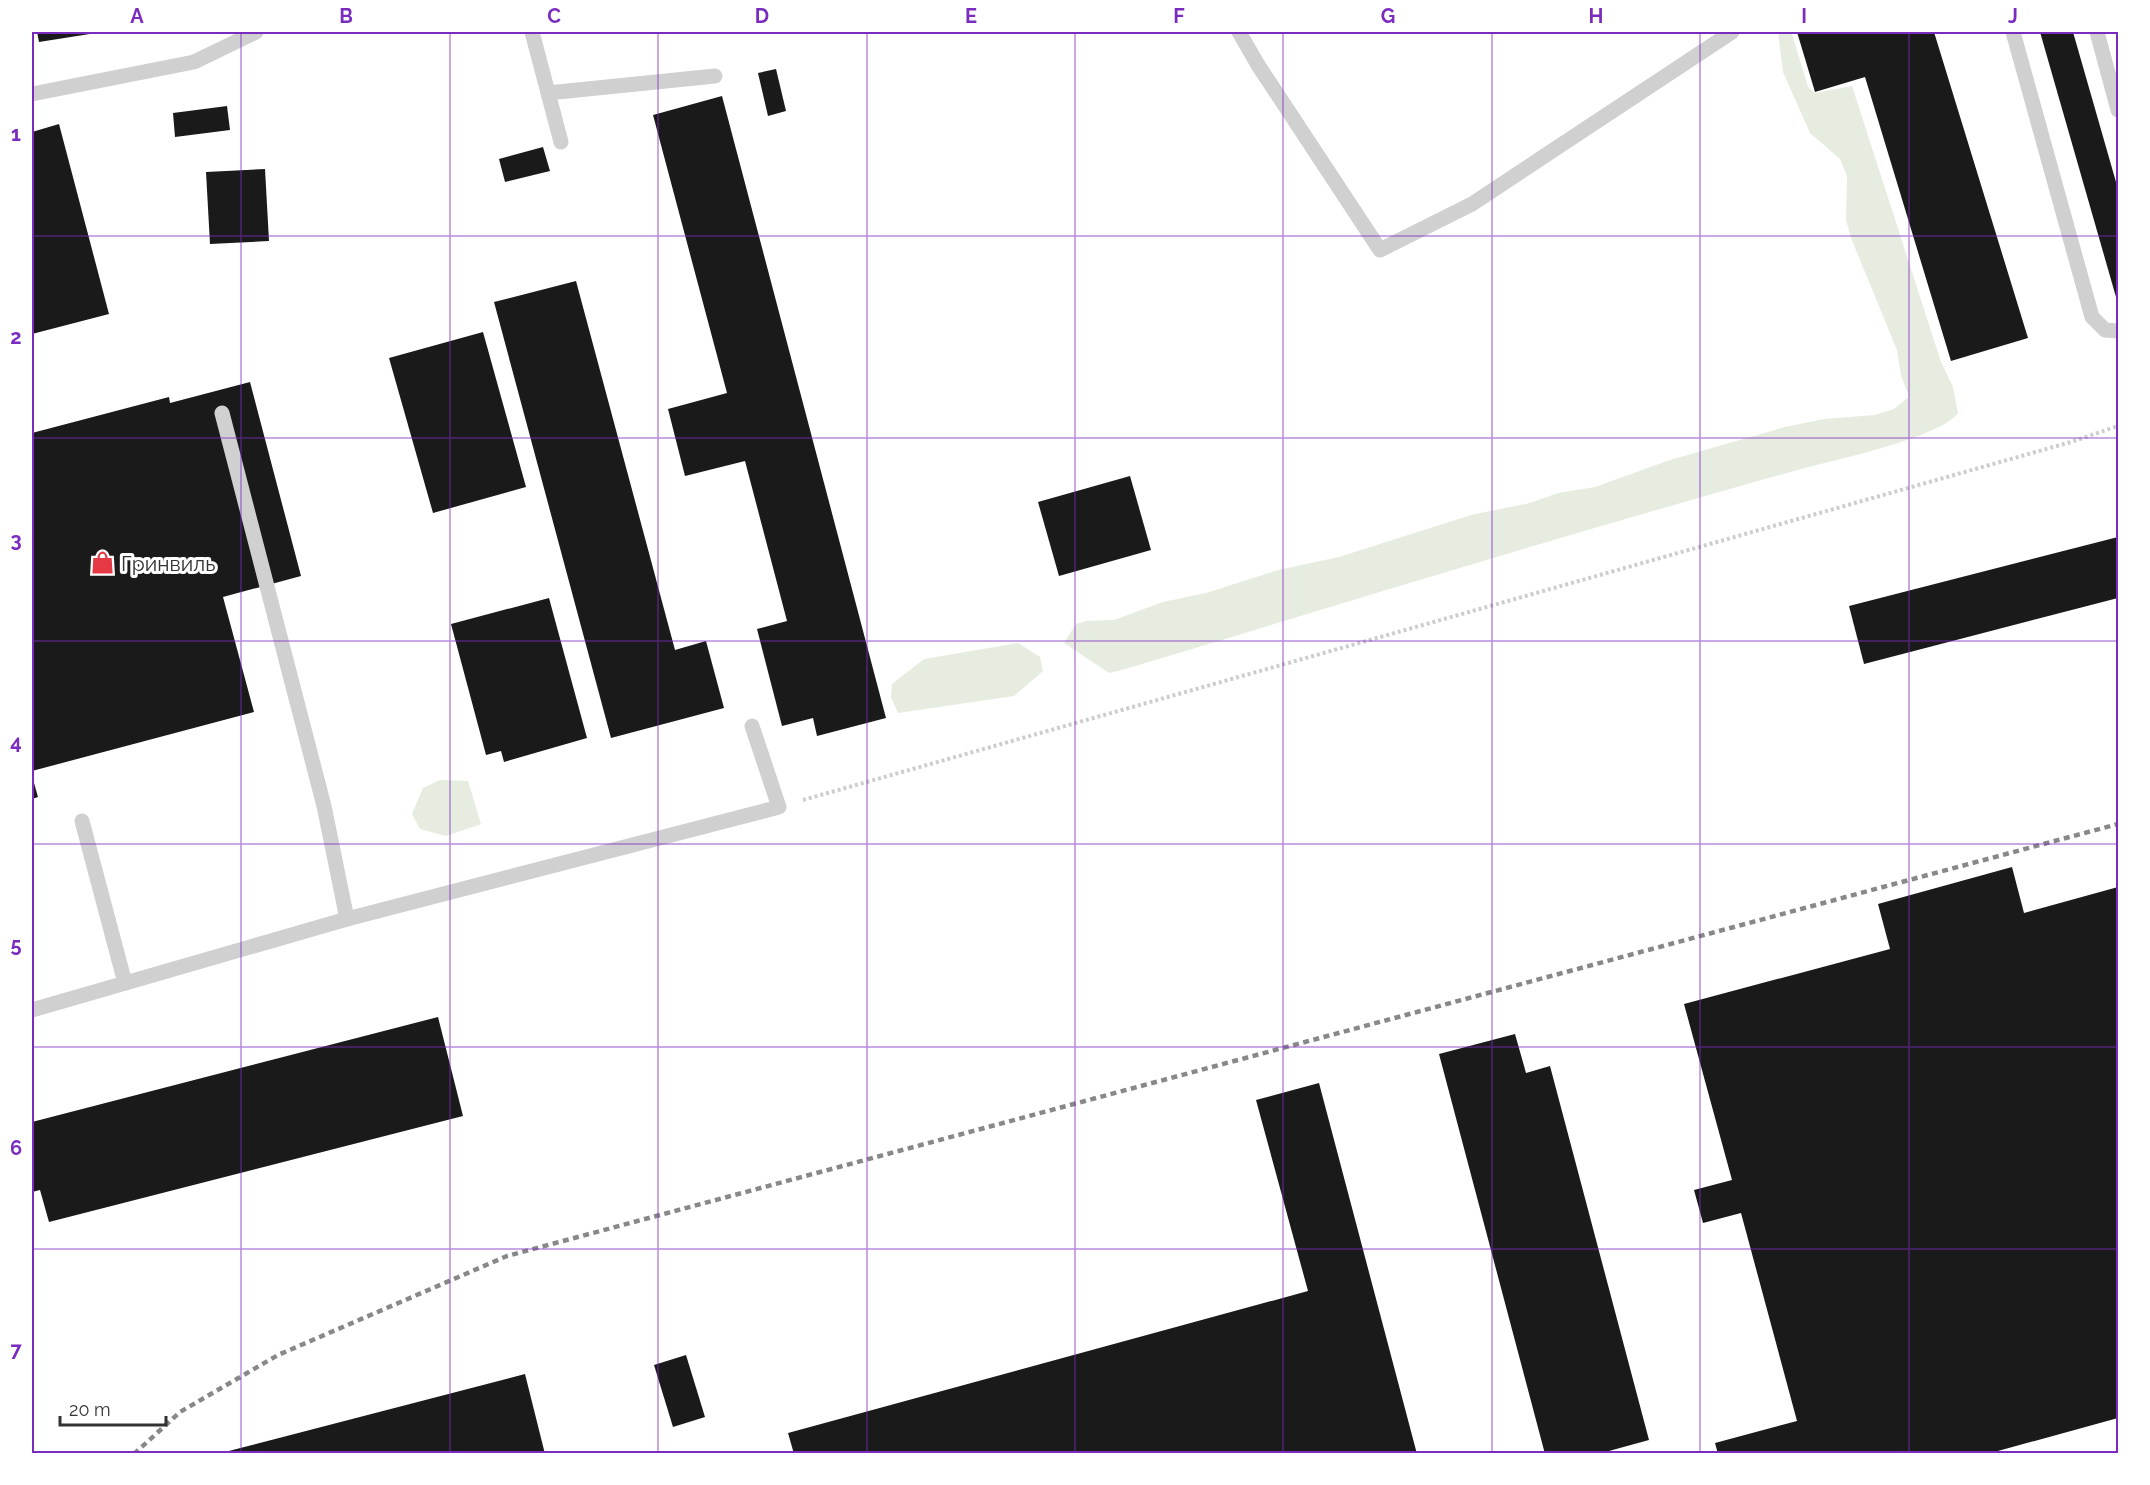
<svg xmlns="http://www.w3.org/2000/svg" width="2150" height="1485" viewBox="0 0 2150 1485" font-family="Raleway,sans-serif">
	<rect width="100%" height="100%" fill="#fff"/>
	<!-- green -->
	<g fill="#e6ecdf">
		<path d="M1778,32H1789L1792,34L1808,87L1815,93L1852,86L1941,362L1953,387L1958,413C1939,438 1835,460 1801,469C1574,532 1348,602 1122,670L1109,673L1064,643L1076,624L1086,621L1114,620L1163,602L1206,593L1278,570L1339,557L1471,515L1530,503L1558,493L1595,487L1670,460L1785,427L1824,419L1875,415L1894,409L1909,397L1901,375L1897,350L1851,238L1846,220L1847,176L1840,159L1810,133L1783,72Z"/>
		<path d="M1018,643L1040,657L1043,671L1014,696L898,713L891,697L892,684L924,659Z"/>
		<path d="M440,780L468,781L481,824L446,836L420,829L412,814L423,788Z"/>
	</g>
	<!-- building -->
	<g fill="#1a1a1a">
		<path d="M37,32H96V33L39,42Z"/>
		<path d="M1797,32H1934L2028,338L1951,361L1865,77L1815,92Z"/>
		<path d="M2040,32H2073L2118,189V304Z"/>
		<path d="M776,69L786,111L768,116L758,73Z"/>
		<path d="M722,96L886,718L817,736L813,718L782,726L757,629L787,621L745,461L685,476L668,409L727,393L653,115Z"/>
		<path d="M227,106L230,130L175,137L173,113Z"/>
		<path d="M59,124L109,314L32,334V132Z"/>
		<path d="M543,147L550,171L505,182L499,159Z"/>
		<path d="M265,169L269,241L210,244L206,172Z"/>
		<path d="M576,281L675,650L706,641L724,708L611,738L494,302Z"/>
		<path d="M483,332L526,487L433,513L389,358Z"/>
		<path d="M250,382L301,576L223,597L254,712L32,771V433L169,397L170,403Z"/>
		<path d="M1130,476L1151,550L1059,576L1038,502Z"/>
		<path d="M2118,537V598L1864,664L1849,606Z"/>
		<path d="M549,598L587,738L504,762L501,751L486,755L451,624Z"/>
		<path d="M32,776L38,797L32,799Z"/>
		<path d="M2012,867L2024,913L2118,887V1418L1987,1454H1718L1715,1443L1797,1421L1741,1213L1703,1223L1694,1190L1732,1180L1684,1004L1890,949L1878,904Z"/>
		<path d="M438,1017L463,1116L49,1222L40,1190L32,1192V1122Z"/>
		<path d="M1515,1034L1526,1073L1550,1066L1649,1440L1598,1454H1545L1439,1054Z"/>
		<path d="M1319,1083L1417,1454H794L788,1433L1308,1291L1256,1100Z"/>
		<path d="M686,1355L705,1417L673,1427L654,1365Z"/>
		<path d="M525,1374L545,1454H221V1453Z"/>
	</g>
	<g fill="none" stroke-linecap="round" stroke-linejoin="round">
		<!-- path -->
		<path stroke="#cdcdcd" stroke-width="4" stroke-dasharray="3 3" stroke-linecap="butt" d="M803,800L2071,442L2118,426"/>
		<!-- lane -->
		<g stroke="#d0d0d0" stroke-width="15">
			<path d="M532,32L561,142"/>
			<path d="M1239,32L1258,65L1380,250L1472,204L1732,32"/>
			<path d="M2013,32L2092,317L2105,330L2118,331"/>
			<path d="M2097,32L2118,110"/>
			<path d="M548,93L715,76"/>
			<path d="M32,94L194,62L256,32"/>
			<path d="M222,413L324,806L347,919"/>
			<path d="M82,821L125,983"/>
			<path d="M32,1010L347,919L779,807L752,726"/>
		</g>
		<!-- rail -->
		<path stroke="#888" stroke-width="4.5" stroke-dasharray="6 4.5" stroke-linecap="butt" d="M134,1454L180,1412L278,1355L507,1256L2118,824"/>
	</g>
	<!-- grid -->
	<path fill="none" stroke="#7b2cbf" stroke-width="1.5" stroke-opacity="0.55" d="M241,32V1454M450,32V1454M658,32V1454M867,32V1454M1075,32V1454M1283,32V1454M1492,32V1454M1700,32V1454M1909,32V1454M32,236H2118M32,438H2118M32,641H2118M32,844H2118M32,1047H2118M32,1249H2118"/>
	<!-- icons -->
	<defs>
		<symbol id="shop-bare" viewBox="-9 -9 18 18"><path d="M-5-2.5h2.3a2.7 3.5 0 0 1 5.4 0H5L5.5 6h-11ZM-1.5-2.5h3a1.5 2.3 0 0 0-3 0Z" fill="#e63946" stroke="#fff" stroke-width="2.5" paint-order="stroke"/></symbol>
	</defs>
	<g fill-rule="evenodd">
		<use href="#shop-bare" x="86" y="546" width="33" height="33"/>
	</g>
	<g text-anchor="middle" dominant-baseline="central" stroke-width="6" stroke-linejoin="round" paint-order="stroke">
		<!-- poi labels -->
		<g font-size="21" fill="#333" stroke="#fff" text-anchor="start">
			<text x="121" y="563">Гринвиль</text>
		</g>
	</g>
	<!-- border -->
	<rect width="2150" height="1485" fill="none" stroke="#ffffff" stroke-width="66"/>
	<!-- scale -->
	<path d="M60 1416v9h106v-9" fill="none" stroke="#333333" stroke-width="3"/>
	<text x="69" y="1416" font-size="18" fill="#333333" stroke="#ffffff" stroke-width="4.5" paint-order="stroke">20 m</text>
	<rect x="33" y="33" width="2084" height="1419" fill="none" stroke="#7b2cbf" stroke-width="2"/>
	<g font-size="20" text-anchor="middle" font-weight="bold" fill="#7b2cbf">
		<text x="137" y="23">A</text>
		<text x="346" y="23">B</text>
		<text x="554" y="23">C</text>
		<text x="762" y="23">D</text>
		<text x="971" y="23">E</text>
		<text x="1179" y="23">F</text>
		<text x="1388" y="23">G</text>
		<text x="1596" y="23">H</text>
		<text x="1804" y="23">I</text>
		<text x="2013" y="23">J</text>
		<text x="16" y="141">1</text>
		<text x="16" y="344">2</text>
		<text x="16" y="547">3</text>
		<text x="16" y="749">4</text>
		<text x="16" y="952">5</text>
		<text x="16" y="1155">6</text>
		<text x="16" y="1357">7</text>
	</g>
</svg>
